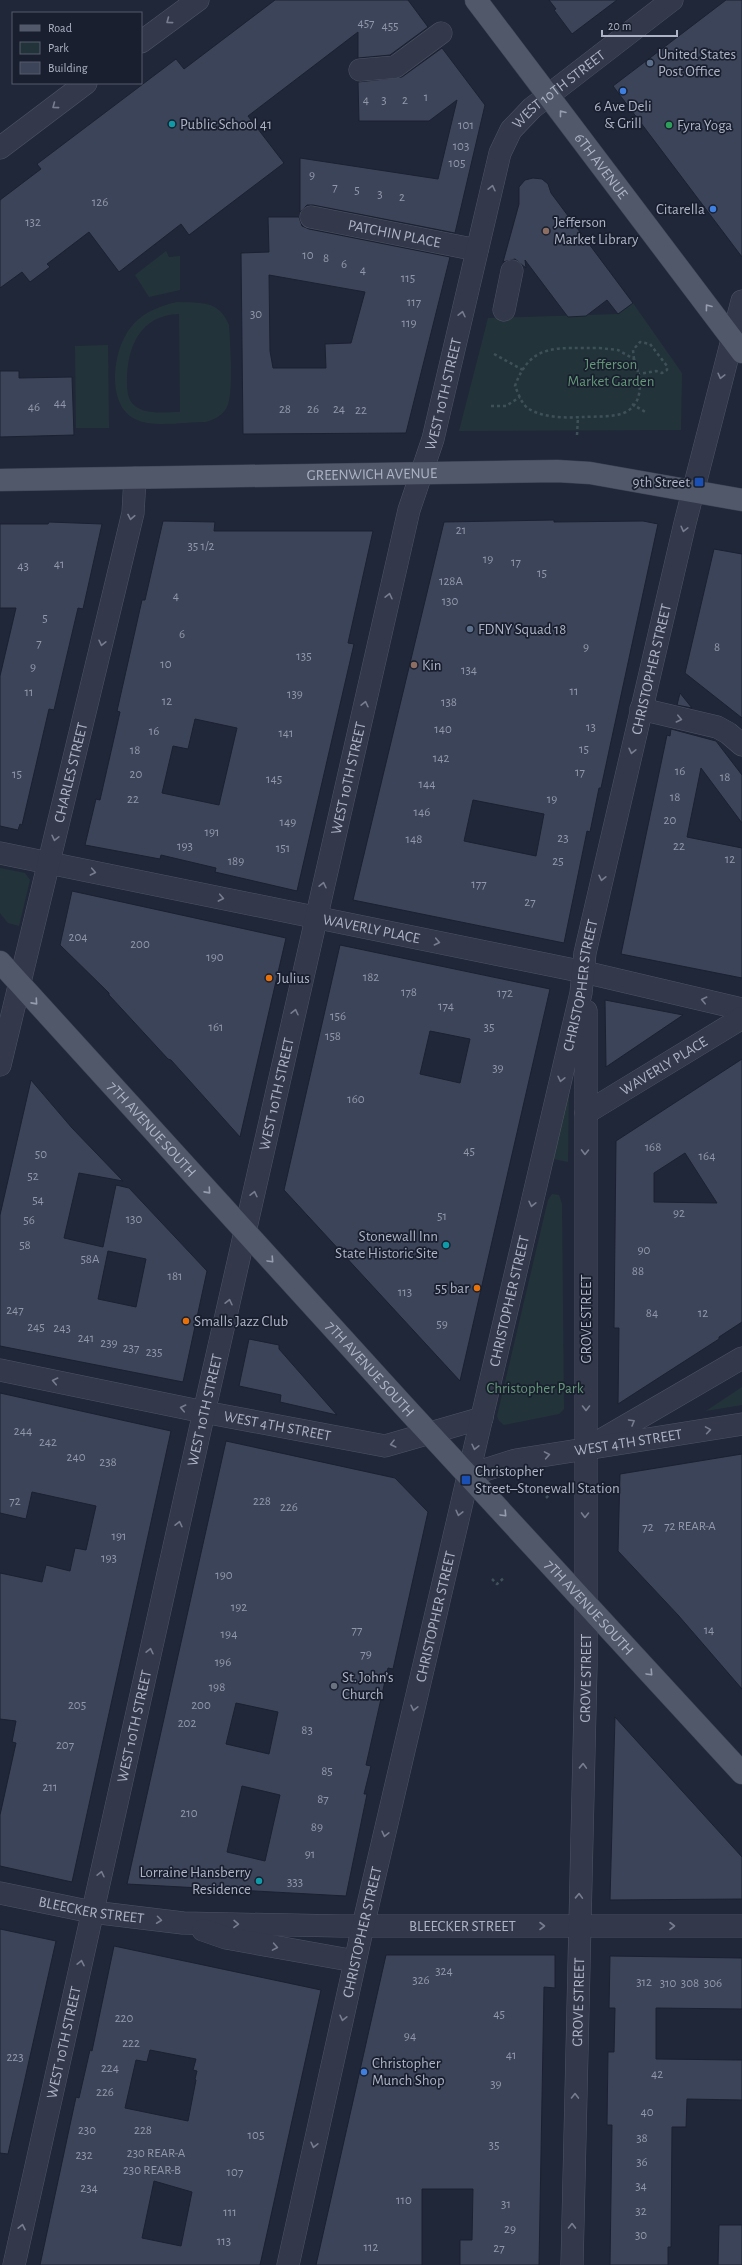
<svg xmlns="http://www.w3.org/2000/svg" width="742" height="2265" viewBox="0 0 742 2265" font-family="'Alegreya Sans',sans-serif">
	<rect width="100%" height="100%" fill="#202739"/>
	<!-- green -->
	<g fill="#22343a" fill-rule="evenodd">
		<path d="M166,251L169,257L180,256V290L149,297L135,275Z"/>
		<path d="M177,302C201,303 219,300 229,325C230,343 234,394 227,407C222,416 214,420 205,422C186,422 151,428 135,419C105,404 113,347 132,326C143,312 160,306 177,302ZM179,314L180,412C167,412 146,415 135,406C127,400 127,389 127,381C127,347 140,315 179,314Z"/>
		<path d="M633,303L682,373L681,430L459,431L488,318L618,314Z"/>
		<path d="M108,345L109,428H76L75,346Z"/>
		<path d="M0,868L25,873L30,880L19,926L8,923L0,913Z"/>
		<path d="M569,1084L568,1162L553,1159Z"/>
		<path d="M552,1194L559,1195L562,1204L564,1409L559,1414L504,1425L499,1421L497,1416L548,1200Z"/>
		<path d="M742,1387V1405L706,1411Z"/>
	</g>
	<!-- building -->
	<g fill="#3c4459" stroke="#1b2130" fill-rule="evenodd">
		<path d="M275,0H408L428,27L390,55L358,58V32L248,116L284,163L189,235L181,224L119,272L89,232L47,264L50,267L30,282L22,272L0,288V200L41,169L37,164L176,59L184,69Z"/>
		<path d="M549,0H617L572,34L554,10L556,9Z"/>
		<path d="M726,0H742V257L613,86Z"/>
		<path d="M442,48L485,105L455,233L313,205H307L300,212V158L438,179L457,100L429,121H359L358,82L402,77Z"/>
		<path d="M533,178L542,179L548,184L551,193L633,303L618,314L607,300L586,316L568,317L525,260L526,268L515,259L503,262L519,204V187L525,180Z"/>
		<path d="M268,217H299L302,226L309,229L450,257L406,433L243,434L241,253L269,252ZM269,275L365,292L351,343L325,344L326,368H273L270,351Z"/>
		<path d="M0,371H19V378L72,377L74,435L0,437Z"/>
		<path d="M554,520V522L643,521L658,524L601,788H599L590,832L587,831L564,943L353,900L444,522ZM473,800L544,814L536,856L464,841Z"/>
		<path d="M163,521L215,522L214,531H373L348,643L354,644L297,891L215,872L216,868L161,855L160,859L85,845L96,799L100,800L120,712L117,711L142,600H145ZM195,719L237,728L219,805L162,793L173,746L188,749Z"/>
		<path d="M49,522L102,524L83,609L78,608L54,710L49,709L22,825L20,824L18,830L0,826V676L16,608H0V524H48Z"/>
		<path d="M714,549L742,554V718L685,673Z"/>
		<path d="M680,693L692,708L677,705Z"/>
		<path d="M671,729L716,741L742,775V823L701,768L687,837L742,848V978L621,954L667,735L670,736Z"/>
		<path d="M72,891L286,938L240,1137L171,1060L168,1059L109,995V993L60,945Z"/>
		<path d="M340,945L550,989L460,1381L284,1190ZM430,1031L470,1039L460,1083L420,1074Z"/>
		<path d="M605,1000L683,1015L606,1067Z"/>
		<path d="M742,1059V1322L719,1337V1339L618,1404L619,1328H614L616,1141ZM685,1153L717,1203L654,1202V1173Z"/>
		<path d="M31,1080L72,1128L123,1181L79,1173L64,1238L103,1247L116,1185L129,1188L207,1271L183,1382L0,1346V1215ZM108,1251L146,1259L136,1307L98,1299Z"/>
		<path d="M249,1339L279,1345V1349L337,1415L280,1402L281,1395L239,1386Z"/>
		<path d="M0,1393L171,1431L72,1882L0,1866V1815L16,1743L12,1742L16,1721L0,1719V1573L42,1582L46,1565L70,1571L75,1548L86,1550L96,1506L32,1492L26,1519L0,1513Z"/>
		<path d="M226,1441L395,1478L428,1512L393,1669L388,1668L366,1765L371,1766L364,1794H367L346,1896L127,1884ZM236,1703L278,1712L269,1754L226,1744ZM242,1786L280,1795L265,1861L227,1852Z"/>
		<path d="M742,1454V1689L678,1615L618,1551L620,1474Z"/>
		<path d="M615,1717L742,1857V1899L610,1900Z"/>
		<path d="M0,1929L56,1941L8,2154L0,2153Z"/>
		<path d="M114,1946L321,1990L260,2265H40L76,2097L79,2098L90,2050L92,2051ZM150,2050L196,2059L193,2070L197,2071L195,2079L196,2080L188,2121L125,2108L136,2060L147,2062ZM154,2181L192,2192L181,2246L142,2238Z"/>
		<path d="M386,1955H555V1988L544,1987L539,2265H460V2240H472L473,2189H422V2265H316Z"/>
		<path d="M610,1956L742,1958V2009L656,2008V2059L742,2060V2100L687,2099L686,2127H672L671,2247H668V2265H610L612,2125H607L608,2052H614L615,2008H609Z"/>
		<path d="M719,2225H742V2265H718Z"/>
	</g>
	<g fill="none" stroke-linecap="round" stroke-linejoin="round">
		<defs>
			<g id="minor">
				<path d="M141,42L198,0"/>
				<path d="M360,70L395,67L441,33"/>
				<path d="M0,148L86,83"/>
				<path id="s1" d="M311,217L477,250"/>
				<path d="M504,310L512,271"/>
				<path d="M641,709L717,727L728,733L742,745"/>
				<path id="s2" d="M0,853L584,972L742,1009"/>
				<path id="s3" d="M0,1065L133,513L135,478"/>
				<path id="s4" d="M586,1113L742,1018"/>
				<path id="s5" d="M0,1370L204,1412L385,1446L482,1418"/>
				<path d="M596,1443L742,1358"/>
				<path id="s6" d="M469,1475L516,1460L742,1424"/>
				<path id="s7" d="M0,1893L92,1912L183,1923L341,1926H742"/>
				<path d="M203,1930L226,1938L355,1961"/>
				<path id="s8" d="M14,2265L200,1430L409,510L433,439L500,153L511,130L532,108L672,0"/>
				<path id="s9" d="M288,2265L363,1926L581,993L585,953L685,523L742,301"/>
				<path id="s10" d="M572,2265L586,1666V1011"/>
			</g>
			<g id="major">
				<path id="s11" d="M476,0L742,352"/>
				<path id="s12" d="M0,480L557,471L590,473L742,500"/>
				<path id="s13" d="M0,962L404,1406L742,1773"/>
			</g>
		</defs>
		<!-- minor casing -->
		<use href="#minor" stroke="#4e5464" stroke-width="23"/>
		<!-- major casing -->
		<use href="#major" stroke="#3d4353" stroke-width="23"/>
		<!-- path -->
		<g stroke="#3f5158" stroke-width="2.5" stroke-dasharray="3 3" stroke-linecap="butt">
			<path d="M599,348L618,350L634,359C640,375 646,401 626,412C613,418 596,416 583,417C566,418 544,418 529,409C522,405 518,393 515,386C531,341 559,349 599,348Z"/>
			<path d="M494,354L523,370"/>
			<path d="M634,359L633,350L640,342L650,344L667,366V370L662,373L656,371L639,374"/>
			<path d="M632,404L647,413"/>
			<path d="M491,406H506L520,397"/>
			<path d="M577,435L578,417"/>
			<path d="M546,1498L549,1495"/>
			<path d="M492,1579L497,1584L505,1577"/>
		</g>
		<!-- minor -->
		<use href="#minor" stroke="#33394a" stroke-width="22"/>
		<!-- major -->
		<use href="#major" stroke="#51586a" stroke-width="22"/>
	</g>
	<!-- one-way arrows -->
	<defs><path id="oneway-chevron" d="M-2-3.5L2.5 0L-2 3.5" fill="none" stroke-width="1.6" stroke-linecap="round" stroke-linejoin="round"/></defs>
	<g stroke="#777d8e">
		<use href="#oneway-chevron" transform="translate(169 21) rotate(143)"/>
		<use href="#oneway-chevron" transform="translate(55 106) rotate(143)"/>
		<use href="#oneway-chevron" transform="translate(492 188) rotate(-77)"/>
		<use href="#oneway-chevron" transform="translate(462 314) rotate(-77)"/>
		<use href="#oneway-chevron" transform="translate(721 376) rotate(104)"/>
		<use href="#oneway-chevron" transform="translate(131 517) rotate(101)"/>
		<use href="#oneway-chevron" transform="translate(684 529) rotate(104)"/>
		<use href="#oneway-chevron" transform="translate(389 596) rotate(-77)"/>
		<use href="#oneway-chevron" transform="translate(102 643) rotate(103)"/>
		<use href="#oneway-chevron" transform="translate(365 704) rotate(-77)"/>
		<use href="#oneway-chevron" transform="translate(679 719) rotate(13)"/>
		<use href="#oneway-chevron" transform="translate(632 751) rotate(103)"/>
		<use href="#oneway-chevron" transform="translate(55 838) rotate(103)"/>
		<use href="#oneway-chevron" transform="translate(93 872) rotate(11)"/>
		<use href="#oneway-chevron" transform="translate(602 878) rotate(103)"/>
		<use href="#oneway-chevron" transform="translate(323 885) rotate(-77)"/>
		<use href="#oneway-chevron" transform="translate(221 898) rotate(11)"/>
		<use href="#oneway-chevron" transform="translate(437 942) rotate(12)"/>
		<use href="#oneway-chevron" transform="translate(704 1000) rotate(-167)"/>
		<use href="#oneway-chevron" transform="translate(295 1012) rotate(-77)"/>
		<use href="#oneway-chevron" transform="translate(561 1079) rotate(103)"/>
		<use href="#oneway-chevron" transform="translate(585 1152) rotate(91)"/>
		<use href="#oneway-chevron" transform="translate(254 1194) rotate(-77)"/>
		<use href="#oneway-chevron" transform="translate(532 1204) rotate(103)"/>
		<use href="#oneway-chevron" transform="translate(229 1302) rotate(-77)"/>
		<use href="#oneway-chevron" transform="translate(55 1381) rotate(-168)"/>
		<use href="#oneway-chevron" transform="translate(183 1408) rotate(-168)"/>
		<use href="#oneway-chevron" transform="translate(586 1408) rotate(90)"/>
		<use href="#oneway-chevron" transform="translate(632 1422) rotate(-30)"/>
		<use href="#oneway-chevron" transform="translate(708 1430) rotate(-9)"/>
		<use href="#oneway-chevron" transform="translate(393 1444) rotate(166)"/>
		<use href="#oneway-chevron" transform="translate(475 1447) rotate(103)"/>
		<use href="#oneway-chevron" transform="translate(547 1455) rotate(-10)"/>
		<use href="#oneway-chevron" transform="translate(459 1513) rotate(104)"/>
		<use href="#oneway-chevron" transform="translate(585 1515) rotate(91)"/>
		<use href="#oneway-chevron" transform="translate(179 1524) rotate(-77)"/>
		<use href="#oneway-chevron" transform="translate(150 1651) rotate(-77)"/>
		<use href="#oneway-chevron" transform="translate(414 1708) rotate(103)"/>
		<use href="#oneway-chevron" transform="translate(583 1766) rotate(-88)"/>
		<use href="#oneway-chevron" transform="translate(385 1834) rotate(103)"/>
		<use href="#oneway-chevron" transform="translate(101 1874) rotate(-77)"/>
		<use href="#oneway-chevron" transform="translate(579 1896) rotate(-88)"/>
		<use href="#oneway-chevron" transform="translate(159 1920) rotate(7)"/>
		<use href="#oneway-chevron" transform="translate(236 1924) rotate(1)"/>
		<use href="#oneway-chevron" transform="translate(542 1926)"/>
		<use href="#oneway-chevron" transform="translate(672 1926)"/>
		<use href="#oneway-chevron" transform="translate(275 1947) rotate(10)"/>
		<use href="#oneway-chevron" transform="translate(81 1963) rotate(-78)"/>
		<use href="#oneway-chevron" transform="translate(343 2018) rotate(103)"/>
		<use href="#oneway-chevron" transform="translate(575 2096) rotate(-89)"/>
		<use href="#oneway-chevron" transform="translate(314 2145) rotate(103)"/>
		<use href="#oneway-chevron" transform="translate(572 2226) rotate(-89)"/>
		<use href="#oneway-chevron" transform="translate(22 2227) rotate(-78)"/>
	</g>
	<g stroke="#979daf">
		<use href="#oneway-chevron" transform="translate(562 113) rotate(-128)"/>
		<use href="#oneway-chevron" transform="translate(708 307) rotate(-127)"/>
		<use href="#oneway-chevron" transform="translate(35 1002) rotate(48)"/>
		<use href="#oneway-chevron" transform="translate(208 1191) rotate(48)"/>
		<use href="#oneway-chevron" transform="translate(271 1260) rotate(47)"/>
		<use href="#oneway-chevron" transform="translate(504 1514) rotate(47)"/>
		<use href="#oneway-chevron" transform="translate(650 1673) rotate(47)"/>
	</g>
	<!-- markers -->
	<g fill="#5c6f8a" stroke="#191f2e" stroke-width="1.5">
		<circle cx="650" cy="63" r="4"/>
		<circle cx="470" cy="629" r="4"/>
	</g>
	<g fill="#3f7fe0" stroke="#191f2e" stroke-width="1.5">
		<circle cx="623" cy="91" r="4"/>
		<circle cx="713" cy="209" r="4"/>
		<circle cx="364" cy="2072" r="4"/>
	</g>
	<g fill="#0f9aa8" stroke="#191f2e" stroke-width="1.5">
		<circle cx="172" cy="124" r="4"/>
		<circle cx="446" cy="1245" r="4"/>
		<circle cx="259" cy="1881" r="4"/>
	</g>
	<circle fill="#2e9e5b" stroke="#191f2e" stroke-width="1.5" cx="669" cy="125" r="4"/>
	<g fill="#8d6e63" stroke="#191f2e" stroke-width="1.5">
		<circle cx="546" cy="231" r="4"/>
		<circle cx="414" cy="665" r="4"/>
	</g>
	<g fill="#1a4fb4" stroke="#191f2e" stroke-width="1.5">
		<rect x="694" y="477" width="10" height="10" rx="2"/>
		<rect x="461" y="1475" width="10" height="10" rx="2"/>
	</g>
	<g fill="#e8710a" stroke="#191f2e" stroke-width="1.5">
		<circle cx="269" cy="978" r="4"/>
		<circle cx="477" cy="1288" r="4"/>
		<circle cx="186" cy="1321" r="4"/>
	</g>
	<circle fill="#6b7280" stroke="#191f2e" stroke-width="1.5" cx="334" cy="1686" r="4"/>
	<g text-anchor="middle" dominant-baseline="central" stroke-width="3.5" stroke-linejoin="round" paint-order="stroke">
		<!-- number labels -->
		<g font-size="13" fill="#9298ab">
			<text x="366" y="23">457</text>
			<text x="390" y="26">455</text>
			<text x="426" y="97">1</text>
			<text x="366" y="100">4</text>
			<text x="384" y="100">3</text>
			<text x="405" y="100">2</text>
			<text x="466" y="125">101</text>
			<text x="461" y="146">103</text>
			<text x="457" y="163">105</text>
			<text x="312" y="175">9</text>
			<text x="335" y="187">7</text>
			<text x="357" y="190">5</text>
			<text x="380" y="194">3</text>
			<text x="402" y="197">2</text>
			<text x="100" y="202">126</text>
			<text x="33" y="222">132</text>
			<text x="308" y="255">10</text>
			<text x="326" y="258">8</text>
			<text x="344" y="264">6</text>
			<text x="363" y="270">4</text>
			<text x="408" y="278">115</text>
			<text x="414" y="302">117</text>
			<text x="256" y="314">30</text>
			<text x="409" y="323">119</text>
			<text x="60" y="403">44</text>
			<text x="34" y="407">46</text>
			<text x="285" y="409">28</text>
			<text x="313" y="409">26</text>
			<text x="339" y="409">24</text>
			<text x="361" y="410">22</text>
			<text x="461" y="530">21</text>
			<text x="201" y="546">35 1/2</text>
			<text x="488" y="559">19</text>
			<text x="516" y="562">17</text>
			<text x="59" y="564">41</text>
			<text x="23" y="566">43</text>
			<text x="542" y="573">15</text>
			<text x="451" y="581">128A</text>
			<text x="176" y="596">4</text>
			<text x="450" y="601">130</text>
			<text x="45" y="618">5</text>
			<text x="182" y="634">6</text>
			<text x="39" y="643">7</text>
			<text x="586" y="647">9</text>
			<text x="717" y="647">8</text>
			<text x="304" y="656">135</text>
			<text x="166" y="664">10</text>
			<text x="33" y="667">9</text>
			<text x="469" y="670">134</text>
			<text x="574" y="691">11</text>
			<text x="29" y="692">11</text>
			<text x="295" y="694">139</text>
			<text x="167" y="701">12</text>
			<text x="449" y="702">138</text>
			<text x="591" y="727">13</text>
			<text x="443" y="729">140</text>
			<text x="154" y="731">16</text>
			<text x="286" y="733">141</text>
			<text x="584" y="749">15</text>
			<text x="135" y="750">18</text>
			<text x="441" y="758">142</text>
			<text x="680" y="771">16</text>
			<text x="580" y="772">17</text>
			<text x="17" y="774">15</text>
			<text x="136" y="774">20</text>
			<text x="725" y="777">18</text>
			<text x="274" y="779">145</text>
			<text x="427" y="784">144</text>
			<text x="675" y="797">18</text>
			<text x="133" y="799">22</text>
			<text x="552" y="799">19</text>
			<text x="422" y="812">146</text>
			<text x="670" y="820">20</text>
			<text x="288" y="822">149</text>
			<text x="212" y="832">191</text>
			<text x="563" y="838">23</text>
			<text x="414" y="839">148</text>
			<text x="185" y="846">193</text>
			<text x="679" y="846">22</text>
			<text x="283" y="848">151</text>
			<text x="730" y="859">12</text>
			<text x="236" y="861">189</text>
			<text x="558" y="861">25</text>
			<text x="479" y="884">177</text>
			<text x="530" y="902">27</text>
			<text x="78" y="937">204</text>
			<text x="140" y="944">200</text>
			<text x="215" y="957">190</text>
			<text x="371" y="977">182</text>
			<text x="409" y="992">178</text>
			<text x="505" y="993">172</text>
			<text x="446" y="1006">174</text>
			<text x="338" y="1016">156</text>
			<text x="216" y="1027">161</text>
			<text x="489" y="1027">35</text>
			<text x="333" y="1036">158</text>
			<text x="498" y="1068">39</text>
			<text x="356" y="1099">160</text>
			<text x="653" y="1147">168</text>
			<text x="469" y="1151">45</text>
			<text x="41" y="1154">50</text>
			<text x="707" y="1156">164</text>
			<text x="33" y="1176">52</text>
			<text x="38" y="1200">54</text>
			<text x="679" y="1213">92</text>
			<text x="442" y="1216">51</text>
			<text x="134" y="1219">130</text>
			<text x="29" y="1220">56</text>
			<text x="25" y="1245">58</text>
			<text x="644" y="1250">90</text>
			<text x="90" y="1259">58A</text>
			<text x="638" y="1271">88</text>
			<text x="175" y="1276">181</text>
			<text x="405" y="1292">113</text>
			<text x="15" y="1310">247</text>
			<text x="652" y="1313">84</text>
			<text x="703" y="1313">12</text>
			<text x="442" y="1324">59</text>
			<text x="36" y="1327">245</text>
			<text x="62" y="1328">243</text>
			<text x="86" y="1338">241</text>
			<text x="109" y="1343">239</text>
			<text x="131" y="1348">237</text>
			<text x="154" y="1352">235</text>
			<text x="23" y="1431">244</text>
			<text x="48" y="1442">242</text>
			<text x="76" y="1457">240</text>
			<text x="108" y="1462">238</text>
			<text x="15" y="1501">72</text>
			<text x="262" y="1501">228</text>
			<text x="289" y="1507">226</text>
			<text x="690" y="1526">72 REAR-A</text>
			<text x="648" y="1527">72</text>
			<text x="119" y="1536">191</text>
			<text x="109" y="1558">193</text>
			<text x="224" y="1575">190</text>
			<text x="239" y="1607">192</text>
			<text x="357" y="1630">77</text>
			<text x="709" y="1630">14</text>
			<text x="229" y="1634">194</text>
			<text x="366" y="1654">79</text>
			<text x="223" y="1662">196</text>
			<text x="217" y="1687">198</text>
			<text x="77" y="1705">205</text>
			<text x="201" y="1705">200</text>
			<text x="187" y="1723">202</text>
			<text x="307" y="1730">83</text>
			<text x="65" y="1745">207</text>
			<text x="327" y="1771">85</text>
			<text x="50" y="1787">211</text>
			<text x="323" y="1799">87</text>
			<text x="189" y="1813">210</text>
			<text x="317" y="1827">89</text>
			<text x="310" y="1854">91</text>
			<text x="295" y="1882">333</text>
			<text x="444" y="1971">324</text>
			<text x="421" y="1980">326</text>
			<text x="644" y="1982">312</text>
			<text x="668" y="1983">310</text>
			<text x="690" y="1983">308</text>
			<text x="713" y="1983">306</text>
			<text x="499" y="2014">45</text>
			<text x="124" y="2018">220</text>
			<text x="410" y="2036">94</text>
			<text x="131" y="2043">222</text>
			<text x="511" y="2055">41</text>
			<text x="15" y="2057">223</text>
			<text x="110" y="2068">224</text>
			<text x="657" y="2074">42</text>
			<text x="496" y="2084">39</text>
			<text x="105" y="2092">226</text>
			<text x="647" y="2112">40</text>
			<text x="87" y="2130">230</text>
			<text x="143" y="2130">228</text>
			<text x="256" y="2135">105</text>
			<text x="642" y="2138">38</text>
			<text x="494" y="2145">35</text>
			<text x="156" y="2153">230 REAR-A</text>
			<text x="84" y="2155">232</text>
			<text x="642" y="2162">36</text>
			<text x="152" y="2170">230 REAR-B</text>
			<text x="235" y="2172">107</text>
			<text x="641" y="2186">34</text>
			<text x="89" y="2188">234</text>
			<text x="404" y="2200">110</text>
			<text x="506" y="2204">31</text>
			<text x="641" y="2211">32</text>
			<text x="230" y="2212">111</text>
			<text x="510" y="2229">29</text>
			<text x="641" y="2235">30</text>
			<text x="224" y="2241">113</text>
			<text x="371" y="2247">112</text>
			<text x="499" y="2248">27</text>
		</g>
		<!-- poi labels -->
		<g font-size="15" fill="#aeb4c6" stroke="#191f2e" text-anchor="start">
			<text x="658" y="54">United States<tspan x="658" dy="17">Post Office</tspan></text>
			<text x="623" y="106" text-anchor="middle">6 Ave Deli<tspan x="623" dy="17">&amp; Grill</tspan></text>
			<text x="180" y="124">Public School 41</text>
			<text x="677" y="125">Fyra Yoga</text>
			<text x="705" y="209" text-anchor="end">Citarella</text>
			<text x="554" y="222">Jefferson<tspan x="554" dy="17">Market Library</tspan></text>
			<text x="690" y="482" text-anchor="end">9th Street</text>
			<text x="478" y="629">FDNY Squad 18</text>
			<text x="422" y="665">Kin</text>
			<text x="277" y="978">Julius</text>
			<text x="438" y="1236" text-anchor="end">Stonewall Inn<tspan x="438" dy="17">State Historic Site</tspan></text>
			<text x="469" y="1288" text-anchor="end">55 bar</text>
			<text x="194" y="1321">Smalls Jazz Club</text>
			<text x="475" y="1471">Christopher<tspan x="475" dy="17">Street–Stonewall Station</tspan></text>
			<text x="342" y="1677">St. John’s<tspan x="342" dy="17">Church</tspan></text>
			<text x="251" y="1872" text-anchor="end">Lorraine Hansberry<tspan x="251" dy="17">Residence</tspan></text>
			<text x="372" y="2063">Christopher<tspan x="372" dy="17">Munch Shop</tspan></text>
		</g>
		<!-- street labels -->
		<g font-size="15" fill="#aeb4c6" stroke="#191f2e">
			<text stroke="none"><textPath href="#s8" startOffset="2256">WEST 10TH STREET</textPath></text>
			<text stroke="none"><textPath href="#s11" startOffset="208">6TH AVENUE</textPath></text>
			<text stroke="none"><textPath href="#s1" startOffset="85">PATCHIN PLACE</textPath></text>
			<text stroke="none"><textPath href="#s8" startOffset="1920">WEST 10TH STREET</textPath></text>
			<text stroke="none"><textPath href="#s12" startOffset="372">GREENWICH AVENUE</textPath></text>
			<text stroke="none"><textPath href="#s9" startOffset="1637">CHRISTOPHER STREET</textPath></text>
			<text stroke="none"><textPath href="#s3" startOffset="301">CHARLES STREET</textPath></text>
			<text stroke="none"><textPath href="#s8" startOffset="1524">WEST 10TH STREET</textPath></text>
			<text stroke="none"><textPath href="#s2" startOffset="379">WAVERLY PLACE</textPath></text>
			<text stroke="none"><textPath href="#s9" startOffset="1313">CHRISTOPHER STREET</textPath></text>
			<text stroke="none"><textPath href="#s4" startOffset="91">WAVERLY PLACE</textPath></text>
			<text stroke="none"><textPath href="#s8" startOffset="1200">WEST 10TH STREET</textPath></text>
			<text stroke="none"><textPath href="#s13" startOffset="226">7TH AVENUE SOUTH</textPath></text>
			<text stroke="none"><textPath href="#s9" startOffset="989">CHRISTOPHER STREET</textPath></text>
			<text transform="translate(586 1319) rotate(-90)">GROVE STREET</text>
			<text stroke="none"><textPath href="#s13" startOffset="550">7TH AVENUE SOUTH</textPath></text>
			<text stroke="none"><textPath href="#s8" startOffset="876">WEST 10TH STREET</textPath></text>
			<text stroke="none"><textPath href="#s5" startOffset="283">WEST 4TH STREET</textPath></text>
			<text stroke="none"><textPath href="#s6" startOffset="163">WEST 4TH STREET</textPath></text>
			<text stroke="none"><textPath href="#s13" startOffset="874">7TH AVENUE SOUTH</textPath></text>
			<text stroke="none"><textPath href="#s9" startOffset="665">CHRISTOPHER STREET</textPath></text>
			<text stroke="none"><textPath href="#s10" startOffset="587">GROVE STREET</textPath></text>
			<text stroke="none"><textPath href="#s8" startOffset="552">WEST 10TH STREET</textPath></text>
			<text stroke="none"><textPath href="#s7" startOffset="93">BLEECKER STREET</textPath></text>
			<text stroke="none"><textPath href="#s7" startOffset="465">BLEECKER STREET</textPath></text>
			<text stroke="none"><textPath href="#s9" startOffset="341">CHRISTOPHER STREET</textPath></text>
			<text stroke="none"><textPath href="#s10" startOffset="263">GROVE STREET</textPath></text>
			<text stroke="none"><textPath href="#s8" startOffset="228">WEST 10TH STREET</textPath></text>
		</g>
		<!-- park labels -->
		<g font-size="15" fill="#649878" stroke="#191f2e">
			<text x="611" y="364">Jefferson<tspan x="611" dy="17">Market Garden</tspan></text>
			<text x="535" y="1388">Christopher Park</text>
		</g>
	</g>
	<!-- legend -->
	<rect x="12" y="12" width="130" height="72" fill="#191f2e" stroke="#555b6b"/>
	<rect x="20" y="25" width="20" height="6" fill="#51586a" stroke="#555b6b"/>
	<text x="48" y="32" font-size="12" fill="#aeb4c6">Road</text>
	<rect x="20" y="42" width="20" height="12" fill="#22343a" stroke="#555b6b"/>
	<text x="48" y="52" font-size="12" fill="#aeb4c6">Park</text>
	<rect x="20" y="62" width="20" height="12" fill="#3c4459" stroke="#555b6b"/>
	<text x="48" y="72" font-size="12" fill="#aeb4c6">Building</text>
	<!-- scale -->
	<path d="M602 30v6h75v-6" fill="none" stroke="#aeb4c6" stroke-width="2"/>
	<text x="608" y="30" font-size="12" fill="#aeb4c6" stroke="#191f2e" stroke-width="3" paint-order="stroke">20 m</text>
</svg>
